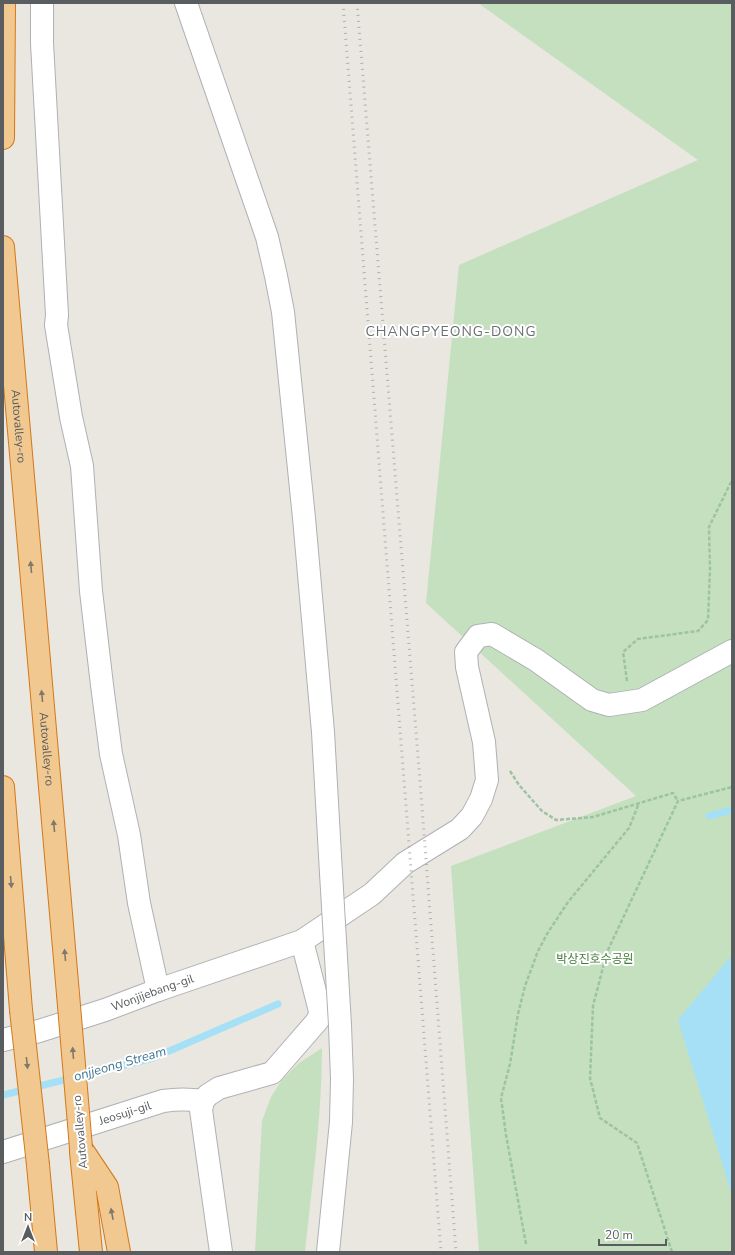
<svg xmlns="http://www.w3.org/2000/svg" width="735" height="1255" viewBox="0 0 735 1255" font-family="'Nunito Sans','Noto Sans KR',sans-serif">
	<rect width="100%" height="100%" fill="#eae6e0"/>
	<!-- green -->
	<g fill="#c4e0bf">
		<path d="M478,3H732V1252H479L451,866L636,796L426,603L459,265L698,160Z"/>
		<path d="M322,1048C322,1116 312,1184 305,1252H255L262,1121L271,1097L282,1080L299,1063Z"/>
	</g>
	<!-- water -->
	<path fill="#a5e0f6" d="M732,955V1195L678,1020Z"/>
	<g fill="none" stroke-linecap="round" stroke-linejoin="round">
		<!-- stream -->
		<g stroke="#a5e0f6" stroke-width="7">
			<path d="M709,816L732,810"/>
			<path d="M3,1095L153,1058L278,1004"/>
		</g>
		<defs>
			<g id="minor">
				<path d="M42,3V43L57,315L56,325L71,417L82,466L91,591L102,685L111,754L129,835L139,903L158,990"/>
				<path d="M186,3L267,237L276,276L283,312L304,518L323,732L331,873"/>
				<path id="s1" d="M3,1040L39,1031L105,1010L158,990L302,941L372,894L405,863L460,829L472,816L481,799L487,780L484,742L467,667L466,652L478,636L492,634L536,660L592,700L609,705L642,700L732,651"/>
				<path id="s2" d="M3,1152L163,1101C177,1099 189,1099 203,1101"/>
				<path d="M221,1252L201,1110L203,1101L208,1095L219,1088L272,1073L318,1020L319,1017L320,1011L302,941"/>
				<path d="M328,1252L341,1122L342,1079L340,1025"/>
			</g>
			<g id="highway">
				<path d="M3,138L4,3"/>
				<path id="s3" d="M3,247L68,994"/>
				<path d="M3,787L21,1010"/>
				<path d="M81,1148L107,1187L119,1252"/>
				<path d="M81,1152L91,1252"/>
				<path d="M38,1165L46,1252"/>
			</g>
		</defs>
		<!-- minor casing -->
		<use href="#minor" stroke="#aeb2b5" stroke-width="24"/>
		<!-- highway casing -->
		<use href="#highway" stroke="#d47816" stroke-width="24"/>
		<!-- path -->
		<g stroke="#9cc4a0" stroke-width="2.5" stroke-dasharray="4 2" stroke-linecap="butt">
			<path d="M627,681L623,652L638,639L698,631L708,620L710,569L709,527L732,480"/>
			<path d="M510,771L519,785L542,811L556,820L593,817L673,793L678,801"/>
			<path d="M526,1244L506,1135L501,1098L510,1064L518,1014L525,986L538,951L547,934L568,902L629,828L639,803"/>
			<path d="M672,1252L637,1143L600,1118L590,1078L593,1006L607,952L678,801L732,787"/>
		</g>
		<!-- minor -->
		<use href="#minor" stroke="#fff" stroke-width="22"/>
		<!-- highway -->
		<use href="#highway" stroke="#f1c890" stroke-width="22"/>
		<!-- rail -->
		<g stroke="#afb0b0" stroke-width="3" stroke-dasharray="1 5" stroke-linecap="butt">
			<path d="M343,3L441,1252"/>
			<path d="M357,3L420,781L456,1252"/>
		</g>
		<defs>
			<path id="minor-bridge" d="M331,873L340,1025"/>
			<g id="highway-bridge">
				<path d="M68,994L81,1148"/>
				<path d="M21,1010L38,1165"/>
			</g>
		</defs>
		<!-- minor-bridge casing -->
		<use href="#minor-bridge" stroke="#aeb2b5" stroke-width="24" stroke-linecap="butt"/>
		<!-- highway-bridge casing -->
		<use href="#highway-bridge" stroke="#d47816" stroke-width="24" stroke-linecap="butt"/>
		<!-- minor-bridge -->
		<use href="#minor-bridge" stroke="#fff" stroke-width="22"/>
		<!-- highway-bridge -->
		<use href="#highway-bridge" stroke="#f1c890" stroke-width="22"/>
	</g>
	<!-- one-way arrows -->
	<defs><path id="oneway-solid" d="M-6-.8H1V-3.2L6.5 0L1 3.2V.8H-6Z"/></defs>
	<g fill="#7f786c">
		<use href="#oneway-solid" transform="translate(31 567) rotate(-95)"/>
		<use href="#oneway-solid" transform="translate(42 696) rotate(-95)"/>
		<use href="#oneway-solid" transform="translate(54 826) rotate(-95)"/>
		<use href="#oneway-solid" transform="translate(11 882) rotate(85)"/>
		<use href="#oneway-solid" transform="translate(65 955) rotate(-95)"/>
		<use href="#oneway-solid" transform="translate(73 1053) rotate(-95)"/>
		<use href="#oneway-solid" transform="translate(27 1063) rotate(84)"/>
		<use href="#oneway-solid" transform="translate(112 1214) rotate(-101)"/>
	</g>
	<g text-anchor="middle" dominant-baseline="central" stroke-width="4" stroke-linejoin="round" paint-order="stroke">
		<!-- street labels -->
		<g font-size="12" fill="#595d60" stroke="#fff">
			<text stroke="none"><textPath href="#s3" startOffset="180">Autovalley-ro</textPath></text>
			<text stroke="none"><textPath href="#s3" startOffset="504">Autovalley-ro</textPath></text>
			<text stroke="none"><textPath href="#s1" startOffset="157">Wonjijebang-gil</textPath></text>
			<text stroke="none"><textPath href="#s2" startOffset="128">Jeosuji-gil</textPath></text>
			<text transform="translate(80 1132) rotate(-95)">Autovalley-ro</text>
		</g>
		<!-- park labels -->
		<g font-size="12" fill="#447c3b" stroke="#fff">
			<text x="595" y="959">박상진호수공원</text>
		</g>
		<!-- water labels -->
		<g font-size="13" font-style="italic" fill="#3f7794" stroke="#fff">
			<text transform="translate(120 1064) rotate(-16)">onjjeong Stream</text>
		</g>
		<!-- quarter labels -->
		<g font-size="14" letter-spacing="1" fill="#6a6f72" stroke="#fff">
			<text x="451" y="331">CHANGPYEONG-DONG</text>
		</g>
	</g>
	<!-- border -->
	<rect width="735" height="1255" fill="none" stroke="#595d60" stroke-width="8"/>
	<!-- north arrow -->
	<g transform="translate(28 1227)" stroke="#ffffff" stroke-width="3" paint-order="stroke">
	<path d="M0-3L7 15L0 10L-7 15Z" fill="#595d60"/>
	<text y="-6" font-size="11" font-weight="bold" text-anchor="middle" fill="#595d60">N</text>
	</g>
	<!-- scale -->
	<path d="M599 1239v6h67v-6" fill="none" stroke="#595d60" stroke-width="2"/>
	<text x="605" y="1239" font-size="12" fill="#595d60" stroke="#ffffff" stroke-width="3" paint-order="stroke">20 m</text>
</svg>
